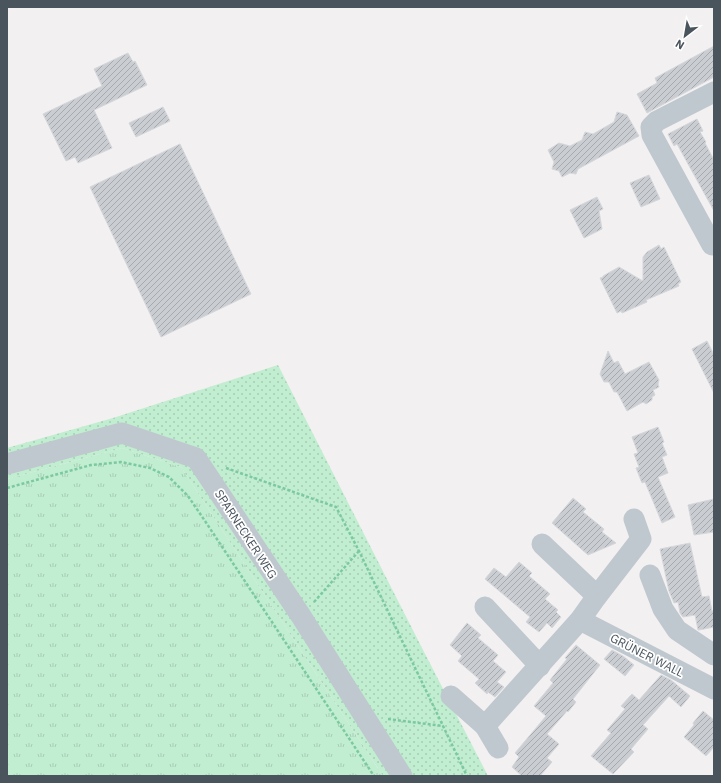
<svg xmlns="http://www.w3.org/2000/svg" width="721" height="783" viewBox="0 0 721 783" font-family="'IBM Plex Sans',sans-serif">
	<defs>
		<pattern id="grass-tufts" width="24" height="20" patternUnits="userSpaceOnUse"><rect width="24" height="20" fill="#c1edd0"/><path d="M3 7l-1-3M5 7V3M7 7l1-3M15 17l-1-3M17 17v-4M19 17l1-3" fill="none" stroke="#a7cdb5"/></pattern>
		<pattern id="park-dots" width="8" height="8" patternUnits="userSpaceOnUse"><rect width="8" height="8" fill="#c1edd0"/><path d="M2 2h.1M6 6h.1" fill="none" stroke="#a7cdb5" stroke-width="1.8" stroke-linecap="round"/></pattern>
		<pattern id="building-hatch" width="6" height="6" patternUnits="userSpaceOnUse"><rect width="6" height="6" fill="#cacdd2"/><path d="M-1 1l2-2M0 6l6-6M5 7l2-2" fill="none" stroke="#a6a9ae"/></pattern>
	</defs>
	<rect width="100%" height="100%" fill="#f2f0f0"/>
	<!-- grass -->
	<path fill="url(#grass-tufts)" d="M122,448L181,467L383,776H7V479Z"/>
	<!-- park -->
	<path fill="url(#park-dots)" d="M278,365L422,648L488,776H383L181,467L122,448L7,479V448L113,418Z"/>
	<!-- building -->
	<g fill="url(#building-hatch)" stroke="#d5d7db">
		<path d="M714,46V77L647,113L637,94L657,83L655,78Z"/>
		<path d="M128,53L133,62L135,61L147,85L94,110L112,148L78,163L75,157L66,161L43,114L102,86L94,69Z"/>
		<path d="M163,107L170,121L136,137L129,123Z"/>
		<path d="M617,112L627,115L639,136L578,169L576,174L570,173L562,177L559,171L552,169L554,162L548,150L559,143L570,146L582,140L585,132L593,134L614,122Z"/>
		<path d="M697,119L703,131L700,132L706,142L705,143L714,160V211L677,144L674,146L668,134Z"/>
		<path d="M180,144L251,294L161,337L90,187Z"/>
		<path d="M649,175L660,199L641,207L630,183Z"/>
		<path d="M597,197L603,209L599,211L602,229L584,238L570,210Z"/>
		<path d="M659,245L661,249L664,247L681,282L678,284L679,286L646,300L647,302L622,313L621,311L617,313L600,278L603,277V276L619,267L643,281V257L647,252Z"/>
		<path d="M707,341L714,355V393L692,349Z"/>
		<path d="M608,351L614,363L618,361L625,374L649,362L659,380L658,384L659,387L653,390L655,395L652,397V400L646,404L643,402L627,411L617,392H614L609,382H604L600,374Z"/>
		<path d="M658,427L664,442L662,443L667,455L662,457L668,473L658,477L675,517L662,523L645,482L642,483L636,468L639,467L634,454L638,453L632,437Z"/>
		<path d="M573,498L586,509L583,512L604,529L602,532L616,543L588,555L552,523Z"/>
		<path d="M714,499V532L694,535L688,505Z"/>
		<path d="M690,543L702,597L709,596L712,611H714V627L699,630H698L695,615L683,617L680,613L678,602L674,603L669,591L660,549Z"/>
		<path d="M519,562L532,573L529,576L550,594L545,599L558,610L556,612L561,617L552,628L547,623L539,632L526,622L530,617L485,579L494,568L506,577Z"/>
		<path d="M467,623L481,635L478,638L498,655L493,661L506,672L497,682L504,687L495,697L488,692L487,694L475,683L479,679L458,661L462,656L450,645Z"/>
		<path d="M576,645L600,665L573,699L576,702L568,712L567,711L547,734L559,744L547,758L552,762L540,776H522L512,767L519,757L515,753L546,716L534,706L553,683L550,680L567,659L565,658Z"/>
		<path d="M612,650L623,656L634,665L625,676L604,659Z"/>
		<path d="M661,675L671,680L690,696L681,707L669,696L643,725L648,729L631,749L634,752L613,774L591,756L611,733L607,730L625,709L621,706L632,694L639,700Z"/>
		<path d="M703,711L714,720V747L706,756L684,737L694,725L693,723Z"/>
	</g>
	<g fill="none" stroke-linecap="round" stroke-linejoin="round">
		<!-- path -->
		<g stroke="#7bca9f" stroke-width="2.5" stroke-dasharray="3 2" stroke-linecap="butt">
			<path d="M226,468L336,507L359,551L467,776"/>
			<path d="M7,488L91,465L121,462L150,468L169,477L188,496L205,521L374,776"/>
			<path d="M314,602L359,551"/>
			<path d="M388,719L443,726"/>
		</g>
		<!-- minor -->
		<g stroke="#bfc8ce" stroke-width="21">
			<path d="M712,245L652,135L651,127L657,121L714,92"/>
			<path d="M7,464L122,433L196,458L301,616L402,776"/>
			<path d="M542,544L597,596"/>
			<path d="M650,575L663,609L677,630L714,655"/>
			<path d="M485,607L540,666"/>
			<path d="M580,620L714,689"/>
			<path d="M451,696L485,726L580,620L597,596L641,539L634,519"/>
			<path d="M485,726L498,748"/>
		</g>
	</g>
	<g text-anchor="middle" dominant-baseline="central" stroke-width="3.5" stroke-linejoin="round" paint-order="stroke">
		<!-- street labels -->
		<g font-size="12" fill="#49545d" stroke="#fff">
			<text transform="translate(246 534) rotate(57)">SPARNECKER WEG</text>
			<text transform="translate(647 655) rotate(27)">GRÜNER WALL</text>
		</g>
	</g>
	<!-- border -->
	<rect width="721" height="783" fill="none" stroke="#49545d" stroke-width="16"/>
	<!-- north arrow -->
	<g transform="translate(685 36) rotate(211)" stroke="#ffffff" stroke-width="3" paint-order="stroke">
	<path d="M0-3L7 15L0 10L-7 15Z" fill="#49545d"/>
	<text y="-6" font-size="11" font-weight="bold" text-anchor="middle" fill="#49545d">N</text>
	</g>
</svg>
